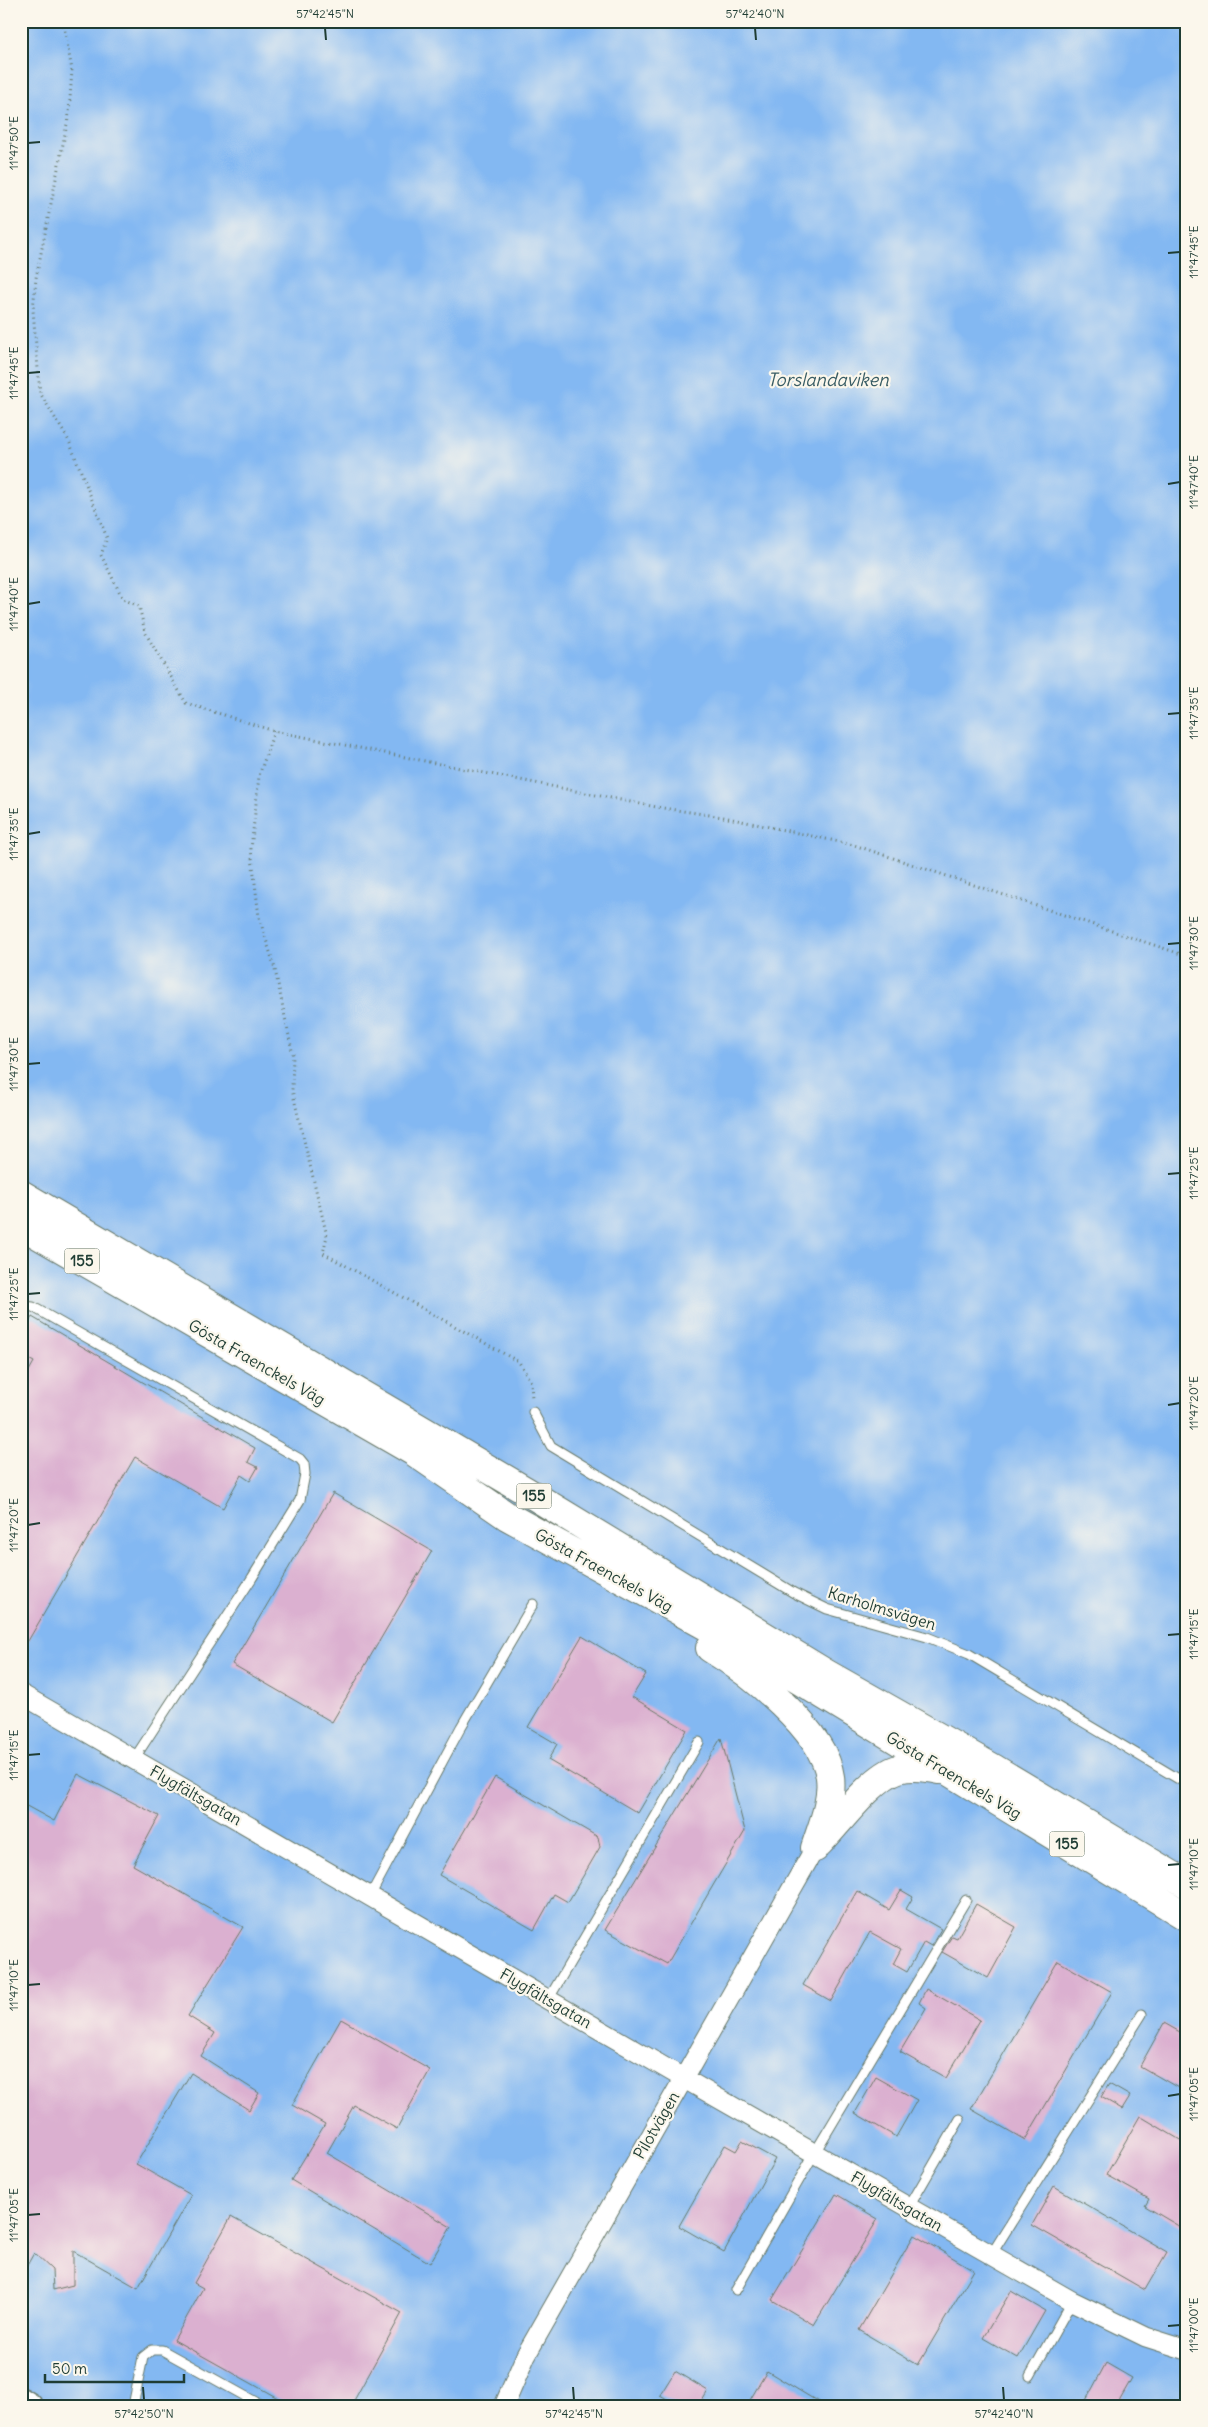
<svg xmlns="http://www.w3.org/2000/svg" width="1208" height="2427" font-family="Delius,sans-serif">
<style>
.water{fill:#83b8f2;stroke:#517a93}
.building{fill:#dbb0d0}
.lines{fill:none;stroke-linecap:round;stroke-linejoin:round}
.lane-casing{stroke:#677868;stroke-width:11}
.street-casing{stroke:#677868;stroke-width:21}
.secondary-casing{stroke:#677868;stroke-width:29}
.primary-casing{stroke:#677868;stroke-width:30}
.path{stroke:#677868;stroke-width:3;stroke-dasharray:1 4;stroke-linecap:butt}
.lane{stroke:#fff;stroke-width:9}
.street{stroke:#fff;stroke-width:19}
.secondary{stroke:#fff;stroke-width:26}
.primary{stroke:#fff;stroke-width:28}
.ticks{fill:none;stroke:#1f3d34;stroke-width:2}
.labels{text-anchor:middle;stroke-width:4.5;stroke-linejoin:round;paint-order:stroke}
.shield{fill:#fbf7ec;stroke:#61756b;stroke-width:1}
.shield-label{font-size:15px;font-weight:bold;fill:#1f3d34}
.street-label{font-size:16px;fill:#1f3d34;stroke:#fbf7ec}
.water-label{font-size:18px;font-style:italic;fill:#385c64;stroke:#fbf7ec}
.neatline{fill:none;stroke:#1f3d34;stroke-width:2}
.ticks-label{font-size:12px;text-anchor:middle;fill:#1f3d34}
</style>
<rect width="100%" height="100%" fill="#fbf7ec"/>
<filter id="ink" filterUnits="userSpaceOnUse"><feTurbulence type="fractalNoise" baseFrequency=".02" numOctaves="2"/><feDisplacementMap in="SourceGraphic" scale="10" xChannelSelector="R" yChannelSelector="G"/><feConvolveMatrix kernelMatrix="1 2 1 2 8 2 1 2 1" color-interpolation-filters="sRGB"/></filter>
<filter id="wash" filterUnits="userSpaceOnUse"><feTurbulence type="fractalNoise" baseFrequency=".0096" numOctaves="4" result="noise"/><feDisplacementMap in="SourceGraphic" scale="20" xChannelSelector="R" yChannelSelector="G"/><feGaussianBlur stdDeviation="1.12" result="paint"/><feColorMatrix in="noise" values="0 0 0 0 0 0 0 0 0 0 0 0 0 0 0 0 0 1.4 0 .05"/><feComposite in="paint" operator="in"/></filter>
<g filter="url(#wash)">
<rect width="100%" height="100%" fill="#ede6c8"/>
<path class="water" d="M21 21H1187V2406H21Z"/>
<g id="blocks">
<path class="building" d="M32 1317 255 1448 248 1462 258 1467 250 1481 241 1475 223 1508 135 1457 21 1653V1385L34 1362 21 1355V1335Z
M333 1493 432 1551 332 1722 232 1664Z
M582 1636 646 1674 632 1697 687 1730 638 1813 548 1760 557 1744 528 1727Z
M721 1738 745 1831 667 1964 605 1930Z
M78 1774 159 1816 133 1865 243 1927 188 2016 215 2033 201 2056 259 2093 249 2110 191 2073 136 2164 191 2195 138 2288 73 2251V2285L53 2290 52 2270 34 2253 21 2276V1803L54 1821Z
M495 1777 598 1837 600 1847 568 1902 554 1894 534 1930 439 1875Z
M901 1890 913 1897 906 1909 941 1929 931 1946 924 1942 907 1972 893 1964 901 1949 870 1932 831 2001 803 1985 857 1891 889 1910Z
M976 1904 1016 1927 988 1978 942 1952 952 1936 957 1938Z
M1058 1961 1112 1992 1025 2140 971 2109Z
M926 1989 980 2020 946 2078 900 2052 926 2008 919 2003Z
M341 2019 430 2070 397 2129 354 2105 327 2153 451 2227 430 2263 291 2180 325 2124 292 2105Z
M1164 2023 1187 2036V2093L1140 2066Z
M876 2077 917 2100 896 2137 855 2113Z
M1109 2084 1130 2096 1122 2109 1101 2097Z
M1140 2116 1187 2144V2231L1145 2206 1149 2199 1106 2175Z
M742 2141 775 2159 724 2252 679 2226 725 2145 736 2151Z
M1054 2186 1167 2252 1145 2290 1032 2225Z
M836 2194 878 2219 814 2325 772 2300Z
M231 2217 402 2313 351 2406H292L174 2340 203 2288 194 2283Z
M914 2235 974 2270 918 2365 859 2330Z
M1011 2291 1045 2311 1018 2358 983 2338Z
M1106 2363 1132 2378 1116 2406H1083Z
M675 2371 708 2391 699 2406H679L660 2395Z
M767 2371 825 2406H759L750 2400Z"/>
</g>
</g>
<g filter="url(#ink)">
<use href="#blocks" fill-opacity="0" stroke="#677868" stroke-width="1"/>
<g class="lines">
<g class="lane-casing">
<path id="lane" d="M21 1308 25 1306 33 1307 300 1459 304 1464 305 1474 300 1500 252 1578 134 1759
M533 1412 551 1446 794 1593 827 1609 927 1637 969 1654 1187 1784
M370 1896 461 1727 533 1604
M548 2000 699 1742
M909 2207 960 2119
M991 2255 1142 2014
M736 2290 814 2154 966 1900
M1030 2376 1072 2301
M133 2406 143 2357 152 2350H162L263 2406"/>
</g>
<g class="street-casing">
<path id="street" d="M21 1694 683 2078 1072 2301 1146 2337 1187 2350
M504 2406 526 2355 815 1848"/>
</g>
<g class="secondary-casing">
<path id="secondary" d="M21 2401 29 2406"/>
</g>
<g class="primary-casing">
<path id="primary" d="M21 1194 526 1491 827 1674 995 1769 1187 1884
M21 1225 414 1452 507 1516 748 1649 1187 1917
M710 1648C748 1671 824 1730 830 1777 833 1801 822 1826 815 1848
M819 1843C839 1823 872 1777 898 1769 912 1765 926 1767 940 1770"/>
</g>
<path class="path" d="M63 21 72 70 69 114 36 278 33 310 40 393 69 441 107 538 101 555 123 599 139 606 145 632 186 703 274 731 656 807 723 817 854 845 1187 956
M274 731 259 776 251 849 259 917 274 965 293 1055 292 1090 327 1236 323 1253 519 1362 531 1382 532 1399"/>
<use href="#lane" class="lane"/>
<use href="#street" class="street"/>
<use href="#secondary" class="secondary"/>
<use href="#primary" class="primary"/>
</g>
</g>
<path class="ticks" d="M325 28 326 40M755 28 756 40M28 143 40 142M1168 253 1180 252M28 373 40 372M1168 484 1180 482M28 604 40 602M1168 714 1180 713M28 834 40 832M1168 944 1180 943M28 1064 40 1063M1168 1174 1180 1173M28 1294 40 1293M1168 1405 1180 1403M28 1525 40 1523M1168 1635 1180 1634M28 1755 40 1754M1168 1865 1180 1864M28 1985 40 1984M1168 2096 1180 2094M28 2215 40 2214M1168 2326 1180 2325M143 2387 144 2400M573 2387 574 2400M1003 2387 1004 2400"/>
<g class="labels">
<g class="shield">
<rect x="64.5" y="1248.5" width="35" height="25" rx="4"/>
<rect x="516.5" y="1483.5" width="35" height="25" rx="4"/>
<rect x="1049.5" y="1831.5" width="35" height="25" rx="4"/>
</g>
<g class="shield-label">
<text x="82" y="1266">155</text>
<text x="534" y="1501">155</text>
<text x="1067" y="1849">155</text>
</g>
<g class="street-label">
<text transform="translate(257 1362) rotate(30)" y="6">Gösta Fraenckels Väg</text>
<text transform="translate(604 1570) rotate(29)" y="6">Gösta Fraenckels Väg</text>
<text transform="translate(882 1608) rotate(17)" y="6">Karholmsvägen</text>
<text transform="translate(954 1775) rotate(31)" y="6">Gösta Fraenckels Väg</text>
<text transform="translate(196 1795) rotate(30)" y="6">Flygfältsgatan</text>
<text transform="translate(546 1998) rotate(30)" y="6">Flygfältsgatan</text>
<text transform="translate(656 2125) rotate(-60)" y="6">Pilotvägen</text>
<text transform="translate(897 2201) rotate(30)" y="6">Flygfältsgatan</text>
</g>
<g class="water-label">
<text x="828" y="386">Torslandaviken</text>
</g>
</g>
<rect width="1208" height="2427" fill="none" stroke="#fbf7ec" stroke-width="55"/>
<path d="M45 2374v8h139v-8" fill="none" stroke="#1f3d34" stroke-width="2.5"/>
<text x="52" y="2374" font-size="15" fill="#1f3d34" stroke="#fbf7ec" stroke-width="4" paint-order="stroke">50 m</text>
<rect x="28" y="28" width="1152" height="2372" class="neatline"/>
<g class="ticks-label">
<text x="325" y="18">57°42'45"N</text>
<text x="755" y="18">57°42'40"N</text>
<text transform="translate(14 143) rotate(-90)" y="4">11°47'50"E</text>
<text transform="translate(1194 252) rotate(-90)" y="4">11°47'45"E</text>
<text transform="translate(14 373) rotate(-90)" y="4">11°47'45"E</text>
<text transform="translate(1194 482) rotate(-90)" y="4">11°47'40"E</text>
<text transform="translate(14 604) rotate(-90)" y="4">11°47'40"E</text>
<text transform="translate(1194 713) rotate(-90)" y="4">11°47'35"E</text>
<text transform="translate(14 834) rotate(-90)" y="4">11°47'35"E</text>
<text transform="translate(1194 943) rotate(-90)" y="4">11°47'30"E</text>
<text transform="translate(14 1064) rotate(-90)" y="4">11°47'30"E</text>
<text transform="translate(1194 1173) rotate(-90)" y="4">11°47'25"E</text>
<text transform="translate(14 1294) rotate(-90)" y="4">11°47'25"E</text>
<text transform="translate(1194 1403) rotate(-90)" y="4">11°47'20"E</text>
<text transform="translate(14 1525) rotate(-90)" y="4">11°47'20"E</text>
<text transform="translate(1194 1634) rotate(-90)" y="4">11°47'15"E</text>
<text transform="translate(14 1755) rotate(-90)" y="4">11°47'15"E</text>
<text transform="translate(1194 1864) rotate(-90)" y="4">11°47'10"E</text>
<text transform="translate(14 1985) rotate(-90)" y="4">11°47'10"E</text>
<text transform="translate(1194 2094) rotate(-90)" y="4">11°47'05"E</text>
<text transform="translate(14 2215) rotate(-90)" y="4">11°47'05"E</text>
<text transform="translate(1194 2325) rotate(-90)" y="4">11°47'00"E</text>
<text x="144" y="2418">57°42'50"N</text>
<text x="574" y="2418">57°42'45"N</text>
<text x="1004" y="2418">57°42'40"N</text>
</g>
</svg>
